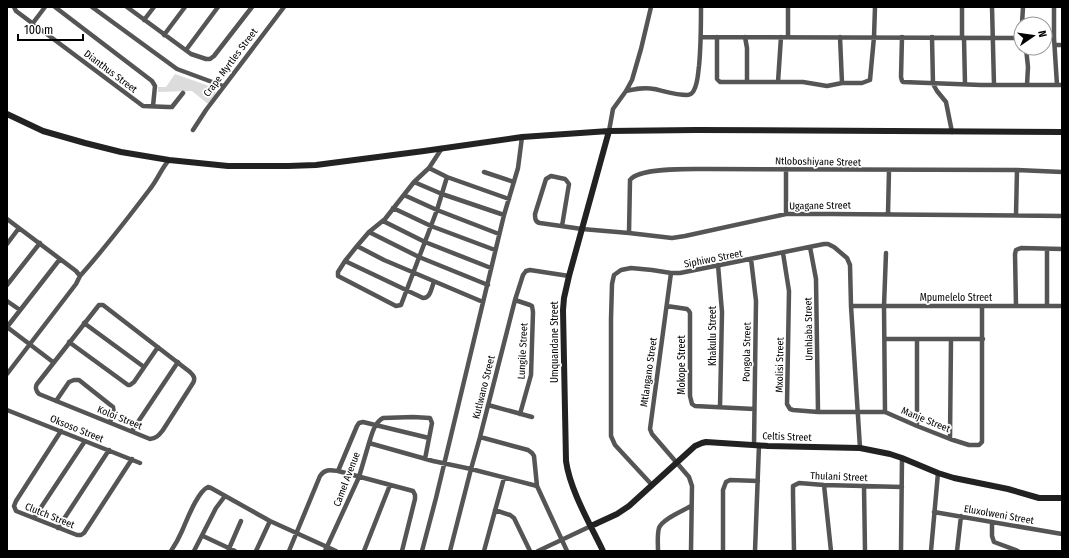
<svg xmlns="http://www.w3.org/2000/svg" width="1069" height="558" font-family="'Fira Sans Condensed',sans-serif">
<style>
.park{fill:#dcdcdc}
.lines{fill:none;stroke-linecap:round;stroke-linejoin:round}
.street{stroke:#555;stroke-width:4.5}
.secondary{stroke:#222;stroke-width:6}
.labels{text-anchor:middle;stroke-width:3.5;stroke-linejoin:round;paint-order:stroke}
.street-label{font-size:10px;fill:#000;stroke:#fff}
</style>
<rect width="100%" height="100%" fill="#fff"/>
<path class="park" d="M175 74 212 87C220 92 212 99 208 104L192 91 158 92V87H166Z"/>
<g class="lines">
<path class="street" d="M14 7 16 11 143 106 168 107H172L183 93
M55 7 152 81 155 86 153 106
M92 7 177 69 223 86
M127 7 191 54 206 59H210L214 56 252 7
M962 7V38
M992 7 994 85
M1054 7V38L1057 85
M144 20 154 7
M33 23 45 7
M1022 24 1023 7
M164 35 185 7
M701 37 1021 38
M717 37V79L720 82H803L827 86 842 83 840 37
M745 37 747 48V82
M788 37V7
M902 37 901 77 902 81 903 82 981 85H1062
M932 37 933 84 937 91 946 102 952 132
M964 38 965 84
M1045 38H1054
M1055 45H1062
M1026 48 1028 67 1027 85
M186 50 218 7
M778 82 781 37
M842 83H862L870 80 874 37 875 7
M626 91C635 89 644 87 654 89 664 91 676 95 687 95 690 95 693 93 694 90 698 83 698 73 699 66 701 46 701 27 701 7
M193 130 206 110 284 7
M609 131 613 109 626 91 632 80 641 49 651 7
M442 148 429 168 414 182 385 219 369 232 357 246 345 261 338 272V276L396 306 401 305 437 210 447 177
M429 168 447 177 509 199
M786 169V214
M484 172 514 182
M414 182 442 194 504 215
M404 195 437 210 499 234
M393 208 431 226 495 250
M888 214 889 170
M1016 215 1017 170
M7 219 76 271 80 276
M383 221 425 242 491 268
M562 226 569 184 566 180 565 179 551 176 546 179 535 214C535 218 535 222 540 223L582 229 629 233 672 238 685 236 786 214H830L1062 216
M369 232 419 257 488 285
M629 233 630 180C639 167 693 169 709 169L1017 170 1062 172
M7 244 19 228
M357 246 384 260 483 302
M810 247 816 279 818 412
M1047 249V306
M783 253 789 291 787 404 790 409 793 410 818 412H885L917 426 950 439 969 445H979L982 442V306
M751 259 756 301 754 445
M345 261 423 298C431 298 431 288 434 282
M718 265 722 312 720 407
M671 273 650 429 652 434 689 477 692 486 691 551
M7 285 40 243
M515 300 530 305 532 306 533 312 531 375 520 414
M7 301 20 310
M99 305H103L190 372C193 375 196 378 193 383L163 430C159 435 157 438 150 439L39 394C36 391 35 387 37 384Z
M667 306 687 309 689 311 690 313V396L692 404 695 406 754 409
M851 306H1062
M1016 306 1015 254 1016 250 1021 248 1062 249
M84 323 144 367
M7 327 60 259
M7 327 53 362
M885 339H983
M69 342 128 385H130L134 382 158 347
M7 374 76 284 80 276C105 248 128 218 150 189 158 179 161 169 169 160
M56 401 69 382 74 380H79L113 407 114 413 110 422
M488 405 532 417
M7 410 140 463
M885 412 884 306 886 253
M917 426V339
M61 431 16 501 14 506 16 511 77 535H81L84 533 132 459
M132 431 178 362
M480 437 528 450 532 453 534 456 537 486
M950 439 951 340
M369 443C372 434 374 423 383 418L413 417 430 418 432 423 425 459
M338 471 357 426 359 423 363 422 429 438
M652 485 615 445 611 436V319L612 284 614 275 621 270 631 268 652 270 671 273H680L824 244H828L834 247 847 258 850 265 851 306 860 448
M824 485 831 551
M864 486 865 551
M495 510 510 515 514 518 530 551
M934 512 1062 534
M34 518 85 441
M992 522V536L994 542 1018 551
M58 528 109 450
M203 536 235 551
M171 551C175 545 179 538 182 531 187 520 197 492 208 487L211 488 270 521 336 551
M194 551 216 508 225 496
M228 551 241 521
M256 551 270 521
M289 551 320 476C325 469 330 470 338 471L413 491 415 495V499L402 551
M325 551 359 477 369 443 433 461 471 469 537 486 567 551
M364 551 390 485
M422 551 436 498 504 215 518 168 522 137
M450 551 471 469 480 437 515 300 523 275 526 271 530 270 569 276
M484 551 504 478
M538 551 591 526
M658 551C658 544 657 535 659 528 662 519 683 511 691 506
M723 551V490L726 482 730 480 758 481
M755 551 759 445
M794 551 793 494V486L799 483 824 485 902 487
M901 551 902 458
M931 551 938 473
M957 551 961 516"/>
<path class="secondary" d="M7 114 43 131 85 143 121 152 169 160 228 166H288L316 165 424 151 522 137 609 131 696 130 1062 132
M591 526 617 514 629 506 695 446 702 443 706 442 768 446 860 448 890 454 902 458 938 473 954 478 1008 489 1039 498H1062
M603 551C590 524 570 490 566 461L563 310 564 298 569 276 609 131"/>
</g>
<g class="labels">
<g class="street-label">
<text transform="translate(230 62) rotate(-53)" y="4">Crape Myrtles Street</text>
<text transform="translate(111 71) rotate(37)" y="4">Dianthus Street</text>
<text transform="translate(818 161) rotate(1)" y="4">Ntloboshiyane Street</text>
<text transform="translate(820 205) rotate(-1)" y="4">Ugagane Street</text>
<text transform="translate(713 258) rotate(-11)" y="4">Siphiwo Street</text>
<text x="956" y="301">Mpumelelo Street</text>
<text transform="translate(808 329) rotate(-91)" y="4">Umhlaba Street</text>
<text transform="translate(712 336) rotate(-90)" y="4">Khakulu Street</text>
<text transform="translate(554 342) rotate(-90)" y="4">Umquandane Street</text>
<text transform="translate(522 351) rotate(-87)" y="4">Lungile Street</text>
<text transform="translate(746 352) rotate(-89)" y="4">Pongola Street</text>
<text transform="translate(681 365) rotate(-90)" y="4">Mokope Street</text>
<text transform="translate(779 365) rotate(-89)" y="4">Mxolisi Street</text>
<text transform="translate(648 372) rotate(-82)" y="4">Mtlangano Street</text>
<text transform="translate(483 387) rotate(-76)" y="4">Kutlwano Street</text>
<text transform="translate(120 417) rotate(22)" y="4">Koloi Street</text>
<text transform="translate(926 419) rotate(22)" y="4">Manje Street</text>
<text transform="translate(77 428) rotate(22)" y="4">Oksoso Street</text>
<text transform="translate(787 436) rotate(2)" y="4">Celtis Street</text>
<text transform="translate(839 476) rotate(2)" y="4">Thulani Street</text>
<text transform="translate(346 479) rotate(-69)" y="4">Camel Avenue</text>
<text transform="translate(999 514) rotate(10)" y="4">Eluxolweni Street</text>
<text transform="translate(50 515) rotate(22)" y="4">Clutch Street</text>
</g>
</g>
<rect width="1069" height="558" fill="none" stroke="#000000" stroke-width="16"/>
<g transform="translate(1033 36) rotate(77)"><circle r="19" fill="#ffffff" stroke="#999999"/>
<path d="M0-3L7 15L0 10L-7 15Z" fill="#000000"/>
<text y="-6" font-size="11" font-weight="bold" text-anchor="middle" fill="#000000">N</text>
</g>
<path d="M18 34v6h65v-6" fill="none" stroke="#000000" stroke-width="2"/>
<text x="24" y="34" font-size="12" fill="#000000" stroke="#ffffff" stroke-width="3" paint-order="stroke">100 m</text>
</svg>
